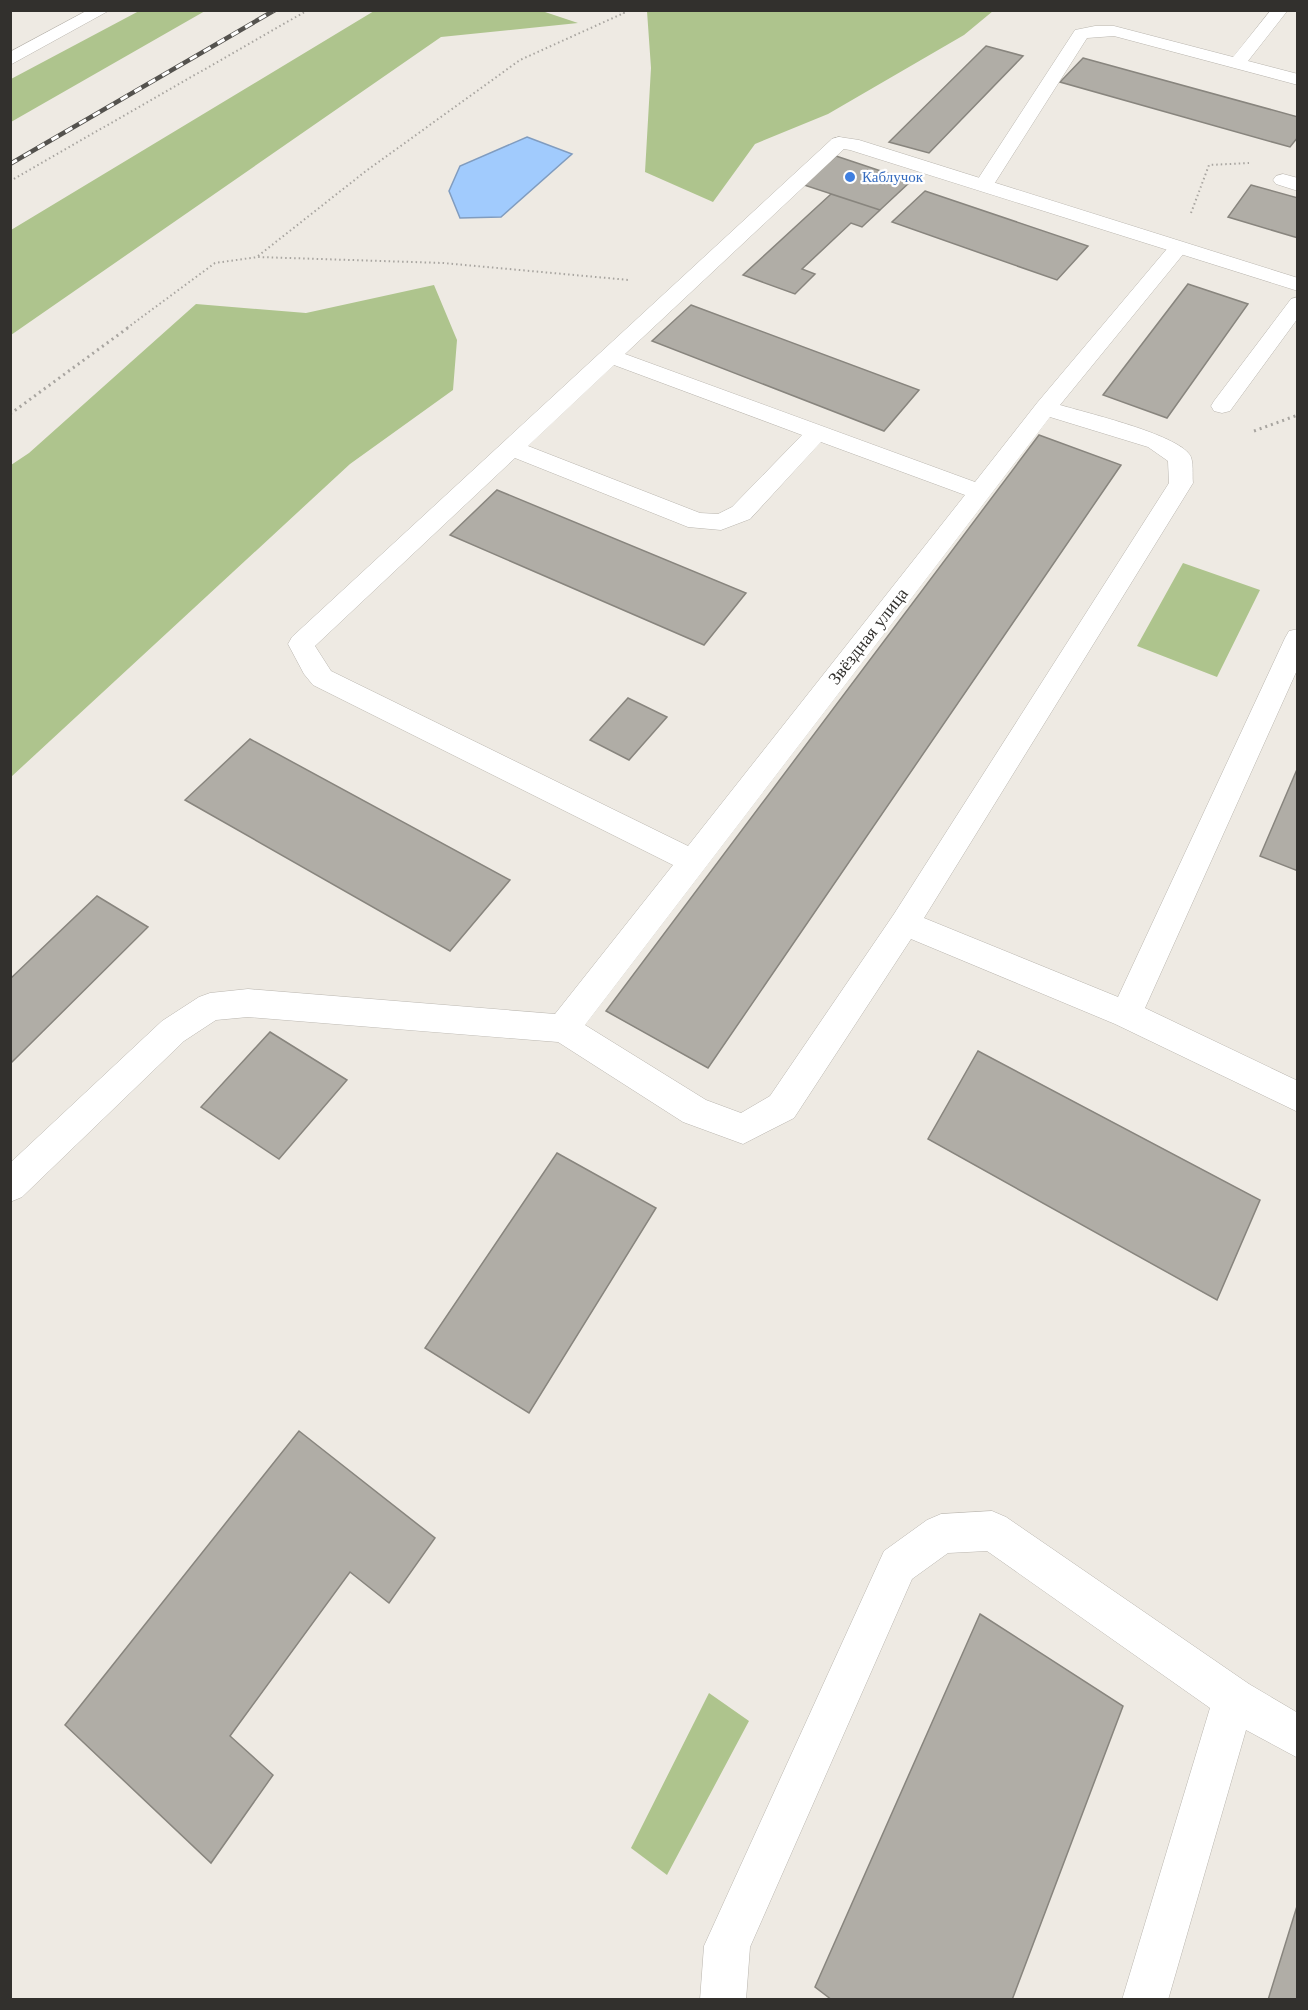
<svg xmlns="http://www.w3.org/2000/svg" width="1308" height="2010" font-family="'Libre Baskerville',serif">
<style>
.green{fill:#aec48d}
.water{fill:#a1cbfd;stroke:#809cbf;stroke-width:1.5}
.building{fill:#b0ada6;stroke:#88857e;stroke-width:1.5}
.lines{fill:none;stroke-linecap:round;stroke-linejoin:round}
.lane-casing{stroke:#bab6af;stroke-width:1}
.street-casing{stroke:#bab6af;stroke-width:1}
.path-far1{stroke:#a8a5a0;stroke-width:2;stroke-dasharray:1.5 3;stroke-linecap:butt}
.path{stroke:#a8a5a0;stroke-width:3;stroke-dasharray:2 4;stroke-linecap:butt}
.lane{fill:#fff;fill-rule:evenodd}
.street{fill:#fff;fill-rule:evenodd}
.rail-casing{stroke:#54524e;stroke-width:4.5}
.rail{stroke:#fff;stroke-width:3;stroke-dasharray:8;stroke-linecap:butt}
.shop-dot{fill:#3f7fe0;stroke:#fff;stroke-width:2}
.labels{text-anchor:middle;stroke-width:4.5;stroke-linejoin:round;paint-order:stroke}
.far-shop-label{font-size:15px;fill:#366cbe;stroke:#fff;text-anchor:start}
.street-label{font-size:18px;fill:#32302d;stroke:#fff}
</style>
<rect width="100%" height="100%" fill="#eeeae3"/>
<path class="green" d="M139 11H205L11 122V79Z
M374 11H542L578 23 441 37 11 335V230Z
M647 11V10L993 11 964 35 828 114 755 144 713 202 645 172 651 68Z
M434 285 457 340 453 390 350 464 11 777V465L29 453 196 304 306 313Z
M1183 563 1260 590 1217 677 1137 646Z
M709 1693 749 1721 667 1875 631 1848Z"/>
<path class="water" d="M527 137 572 154 501 217 460 218 449 191 460 166Z"/>
<path class="building" d="M986 46 1023 56 929 153 889 142Z
M1083 58 1298 117V137L1290 147 1060 82Z
M836 156 911 181 880 210 804 185Z
M1251 185 1298 198V238L1228 217Z
M925 191 1088 246 1057 280 892 222Z
M831 194 880 210 862 227 851 223 802 269 815 274 795 294 743 275Z
M1188 284 1248 304 1167 418 1103 395Z
M691 305 919 390 884 431 652 341Z
M1039 435 1121 465 708 1068 606 1011Z
M497 490 746 593 704 645 450 535Z
M628 698 667 717 629 760 590 740Z
M250 739 510 880 450 951 185 800Z
M1298 767V871L1260 856Z
M97 896 148 927 10 1064V979Z
M270 1032 347 1080 279 1159 201 1107Z
M978 1051 1260 1200 1217 1300 928 1139Z
M557 1153 656 1208 529 1413 425 1348Z
M299 1431 435 1538 389 1603 350 1572 230 1736 273 1775 211 1863 65 1725Z
M980 1614 1123 1706 1012 2000H832L815 1987Z
M1298 1903V2000H1268Z"/>
<g class="lines">
<g class="lane-casing">
<path id="lane" d="M1271 10H1288L1248 61 1298 74V85L1114 36 1087 38 991 189H977L974 185 1075 30 1095 26H1114L1233 57Z
M839 137 846 139 848 143 846 147 625 354 975 482 1037 403 1171 244H1185L1188 248 1185 252 1060 405C1087 413 1176 434 1190 455 1194 462 1192 475 1193 483L924 918 1118 997 1285 638 1289 631 1298 629V668L1145 1008 1298 1081V1112L1115 1024 911 939 794 1118 743 1144 683 1122 558 1042 248 1017 216 1020 184 1041 22 1197 10 1202V1163L162 1021 199 997 210 993 248 989 555 1014 673 865 313 685 304 674 288 644 292 637 832 139ZM614 365 802 435 732 507 718 514 700 513 528 446ZM1050 417 1148 447 1168 461 1169 483 894 914 770 1096 741 1113 706 1100 585 1025ZM821 442 965 495 688 846 331 671 315 646 515 458 688 527 721 530 750 519Z
M1283 174 1298 178V191L1276 184 1273 180 1276 176Z
M1298 297V318L1230 411 1222 413 1214 411 1211 406 1214 401 1291 299Z
M992 1511 1006 1517 1249 1684 1298 1713V1758L1246 1730 1168 2000H1122L1210 1708 987 1551 948 1553 912 1579 750 1947 746 2000H700L704 1946 884 1551 927 1520 941 1514Z"/>
</g>
<g class="street-casing">
<path id="street" d="M88 10H110L10 65V52Z
M839 137 859 140 1298 278V291L850 150 832 147 829 143 832 139Z"/>
</g>
<path class="path-far1" d="M10 181 308 10
M1191 213 1209 165 1249 163
M258 256 366 171 520 60 624 13 617 10
M127 328 215 263 258 257 443 263 629 280"/>
<path class="path" d="M10 414 129 327
M1254 431 1298 415"/>
<use href="#lane" class="lane"/>
<use href="#street" class="street"/>
<g class="rail-casing">
<path id="rail" d="M10 164 275 10"/>
</g>
<use href="#rail" class="rail"/>
</g>
<circle class="shop-dot" cx="850" cy="177" r="6"/>
<g class="labels">
<g class="far-shop-label">
<text x="862" y="182">Каблучок</text>
</g>
<g class="street-label">
<text transform="translate(868 636) rotate(-52)" y="6">Звёздная улица</text>
</g>
</g>
<rect width="1308" height="2010" fill="none" stroke="#32302d" stroke-width="24"/>
</svg>
